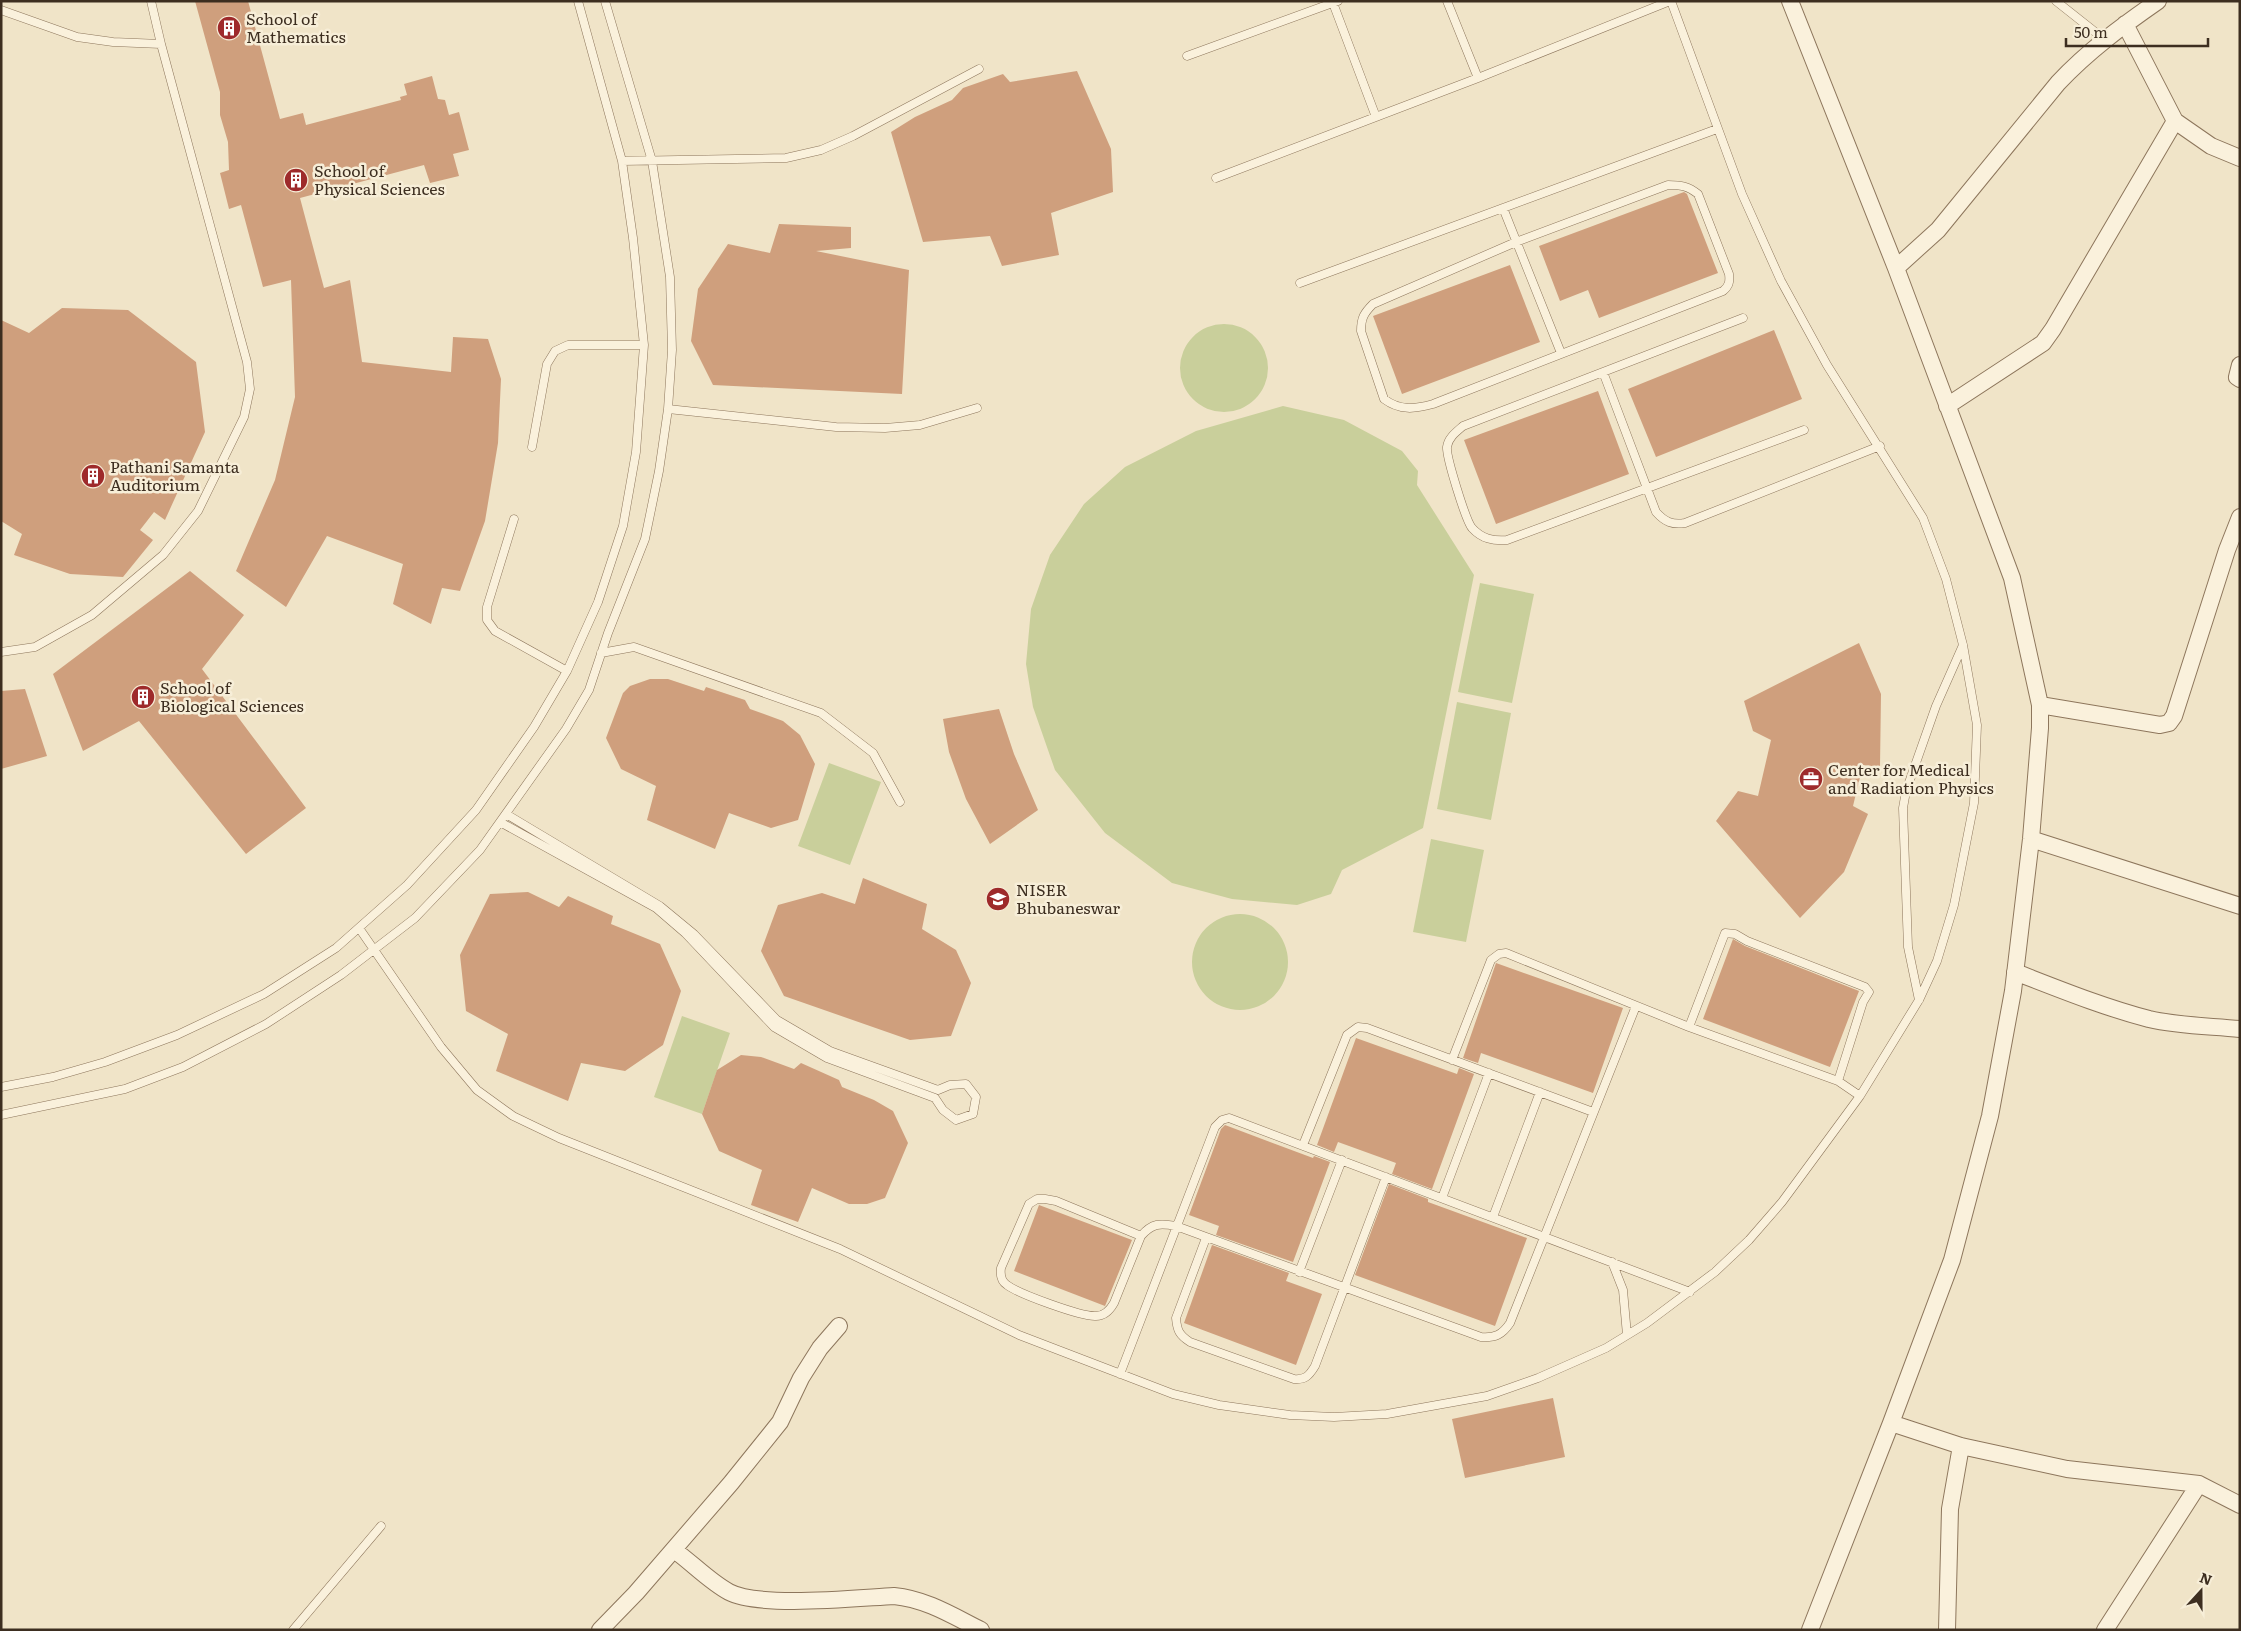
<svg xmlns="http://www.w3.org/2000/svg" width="2241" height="1631" font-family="Literata,serif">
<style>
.green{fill:#c9cf9b}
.building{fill:#cf9f7d}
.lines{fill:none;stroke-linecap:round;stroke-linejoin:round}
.lane-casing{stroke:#8d765c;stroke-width:9}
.street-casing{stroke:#8d765c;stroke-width:18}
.lane{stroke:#faf1dc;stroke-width:8}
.street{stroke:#faf1dc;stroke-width:16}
.labels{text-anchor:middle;stroke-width:5;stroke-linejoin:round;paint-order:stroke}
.poi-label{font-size:16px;fill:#3d2e20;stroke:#f7eed8;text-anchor:start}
</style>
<rect width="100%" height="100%" fill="#f0e4c8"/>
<path class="green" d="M1180 368a44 44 0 1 1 88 0a44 44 0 1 1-88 0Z
M1283 406 1344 420 1402 451 1418 471 1417 485 1474 575 1423 828 1342 870 1331 894 1297 905 1232 899 1172 883 1105 833 1055 770 1033 707 1026 664 1031 609 1050 555 1084 504 1125 467 1196 431Z
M1480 583 1534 594 1512 703 1458 692Z
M1457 702 1511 713 1491 820 1437 809Z
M829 763 881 782 850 865 798 846Z
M1431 839 1484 850 1466 942 1413 932Z
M1192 962a48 48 0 1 1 96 0a48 48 0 1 1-96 0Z
M682 1016 730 1033 702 1114 654 1097Z"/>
<path class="building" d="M195 1H248L280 119 303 113 306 125 401 100 400 97 407 95 404 84 432 76 438 99 445 100 449 115 459 112 469 150 453 154 459 176 430 183 424 165 300 198 324 288 350 280 362 362 451 372 453 337 488 339 501 379 498 443 485 521 460 591 442 588 431 624 393 604 403 564 327 536 286 607 236 571 275 480 295 397 291 280 263 287 241 205 229 209 220 173 229 170 228 142 220 115V92Z
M1077 71 1111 149 1113 192 1051 213 1059 255 1002 266 990 236 923 242 891 132 915 117 952 100 963 88 1003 74 1010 82Z
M1684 192 1687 194 1718 273 1599 318 1588 290 1560 301 1539 246Z
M779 224 851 227V248L816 251 909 270 902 394 713 385 691 341 698 289 728 244 770 253Z
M1510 265 1540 342 1402 394 1373 316Z
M62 308 128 310 196 362 205 432 165 520 154 512 140 530 153 540 123 577 70 574 14 555 22 534 1 521V320L29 333Z
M1774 330 1802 399 1656 457 1628 389Z
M1598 391 1629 474 1496 524 1464 440Z
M190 571 244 615 202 669 306 808 246 854 139 721 83 751 53 674Z
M1859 643 1881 694 1880 767 1863 765 1853 806 1868 814 1844 872 1800 918 1716 821 1738 791 1758 796 1771 740 1753 731 1744 701Z
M650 679H668L704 691 706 687 745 700 750 709 783 721 800 735 815 764 798 820 771 828 729 813 715 849 647 820 656 786 621 769 606 738 623 693 630 686Z
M25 689 47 756 1 769V691Z
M999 709 1014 754 1038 810 990 844 966 799 949 752 943 719Z
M863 878 927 904 922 929 956 950 971 983 951 1036 910 1040 784 996 761 951 778 905 822 893 855 904Z
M528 892 559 907 568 896 613 916 611 924 660 944 681 991 663 1045 625 1071 581 1063 568 1101 496 1071 508 1034 466 1011 460 955 490 894Z
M1733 939 1745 946 1859 991 1830 1067 1703 1019Z
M1496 963 1623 1008 1593 1093 1481 1053 1478 1063 1463 1058Z
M1356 1038 1457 1074 1459 1068 1474 1074 1432 1189 1392 1174 1396 1163 1338 1142 1334 1152 1317 1145Z
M741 1055 761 1057 794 1069 801 1063 839 1080 842 1087 874 1100 893 1111 908 1143 885 1198 867 1204H849L812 1188 798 1222 751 1205 762 1170 719 1151 702 1114 717 1070Z
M1225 1125 1313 1158 1314 1156 1330 1162 1293 1262 1216 1235 1219 1226 1189 1215 1221 1129Z
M1389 1184 1428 1199V1202L1527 1238 1495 1326 1355 1275Z
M1039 1205 1132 1240 1105 1306 1014 1271Z
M1212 1245 1289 1273 1286 1281 1322 1294 1296 1365 1184 1323Z
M1553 1398 1565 1457 1465 1478 1452 1419Z"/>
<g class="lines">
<g class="lane-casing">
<path id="lane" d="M1447 1 1478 78
M2056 1 2104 39
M1333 3 1376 117
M1 10 77 37 113 42 161 44 151 1
M1187 56 1338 1
M622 161 786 158 821 150 853 136 979 69
M1216 178 1478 78 1670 1
M1668 185C1681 185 1688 186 1698 194L1729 274C1730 282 1729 286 1723 291L1433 404C1415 409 1400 411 1384 399L1361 331C1361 318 1364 313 1373 304L1516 242Z
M1503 208 1561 353
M1300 283 1717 129
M1743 318 1463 426C1456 432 1448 438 1447 447 1446 457 1466 521 1472 528 1482 539 1493 541 1507 540L1804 430
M1603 372 1656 512C1665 522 1672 525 1685 523L1880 446
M668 409 836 427 885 428 920 425 977 408
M532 447 547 364 555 351 568 345H644
M514 519 487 607V620L495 631 567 671
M1 652 35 647 92 615 163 555 198 511 244 417 250 389 247 362 161 44
M601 653 634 647 821 713 873 753 900 802
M500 822 656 908 685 933 774 1027 827 1058 935 1098 943 1110 956 1120 973 1114 976 1097 966 1084 950 1085 938 1090 830 1051 777 1020 694 934 660 906 506 814
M359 928 441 1047 477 1090 513 1116 559 1138 840 1249 1019 1335 1173 1394 1219 1405 1290 1415 1334 1417 1387 1414 1487 1396 1538 1378 1606 1348 1647 1323 1715 1272 1749 1240 1782 1202 1860 1096 1919 1000 1937 961 1954 905 1974 803 1977 725 1963 645 1946 579 1923 518 1827 365 1781 281 1742 194 1671 1
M1919 1000 1908 947 1903 808 1906 791 1936 706 1963 645
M1689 1027 1725 933 1735 934 1747 941 1865 987 1869 992 1863 1002 1838 1081
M1452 1060 1491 960 1499 954 1506 953 1689 1027 1838 1081 1860 1096
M1 1087 53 1077 105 1062 177 1035 264 994 336 948 407 885 476 810 534 727 567 671 598 602 623 526 636 452 644 345 633 238 622 161 578 1
M1 1115 125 1089 183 1067 266 1024 341 975 415 918 480 850 566 729 589 690 608 633 645 539 659 471 668 409 672 350 670 277 652 161 605 1
M1303 1145 1347 1035 1358 1027 1367 1028 1593 1112
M1442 1198 1489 1073
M1493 1217 1540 1092
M1141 1236 1056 1201 1045 1199H1037L1029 1204 1001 1268C1000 1275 1001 1281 1007 1285 1019 1294 1082 1317 1096 1316 1105 1316 1110 1310 1114 1303L1141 1236C1152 1223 1160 1223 1176 1226L1481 1337C1495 1338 1502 1335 1510 1323L1636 1006
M1206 1238 1176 1318C1177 1330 1179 1335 1190 1342L1294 1379C1305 1380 1309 1376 1315 1366L1386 1177
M1612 1262 1623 1290 1627 1335
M1299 1272 1342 1160
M1120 1374 1215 1127 1222 1120 1229 1118 1690 1292
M293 1630 381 1526"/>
</g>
<g class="street-casing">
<path id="street" d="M1790 1 1896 268 2012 578 2040 705V728L2031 839 2013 991 1990 1116 1952 1260 1891 1423 1810 1630
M2125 24 2175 121 2211 146 2240 158
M1896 268 1938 230 2058 83C2088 51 2122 26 2158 1
M2240 365 2237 377 2240 379
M1947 406 2043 343 2053 329 2175 121
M2040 705 2160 725 2169 723 2174 716 2227 550 2240 517
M2031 839 2240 906
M2015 972C2059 989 2103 1007 2149 1019 2179 1026 2209 1026 2240 1029
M1891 1423 1961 1446 2067 1469 2199 1484 2240 1505
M674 1550C691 1562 710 1582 729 1592 759 1608 856 1598 894 1596 926 1599 953 1616 981 1630
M600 1630 636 1593 731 1483 780 1422 801 1378 820 1348 839 1326
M1947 1630 1950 1509 1961 1446
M2105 1630 2199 1484"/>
</g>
<use href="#lane" class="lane"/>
<use href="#street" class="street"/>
</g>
<defs>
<g id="building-disc" transform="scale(1.25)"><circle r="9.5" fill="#9e2a2b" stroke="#f7eed8"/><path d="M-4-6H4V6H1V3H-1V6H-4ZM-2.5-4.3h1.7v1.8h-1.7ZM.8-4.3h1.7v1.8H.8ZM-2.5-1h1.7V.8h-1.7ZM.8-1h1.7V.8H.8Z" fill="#fff"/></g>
<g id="office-disc" transform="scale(1.25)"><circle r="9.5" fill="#9e2a2b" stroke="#f7eed8"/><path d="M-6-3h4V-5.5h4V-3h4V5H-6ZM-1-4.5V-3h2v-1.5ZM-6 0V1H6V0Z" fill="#fff"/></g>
<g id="university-disc" transform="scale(1.25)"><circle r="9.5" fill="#9e2a2b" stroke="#f7eed8"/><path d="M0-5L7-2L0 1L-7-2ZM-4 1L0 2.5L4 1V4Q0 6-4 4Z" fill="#fff"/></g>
</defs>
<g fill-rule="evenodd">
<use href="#building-disc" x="229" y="28"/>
<use href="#building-disc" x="296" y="180"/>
<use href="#building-disc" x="93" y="476"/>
<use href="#building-disc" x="143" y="697"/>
<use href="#office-disc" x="1811" y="779"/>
<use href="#university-disc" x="998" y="899"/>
</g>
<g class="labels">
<g class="poi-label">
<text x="246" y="25">School of<tspan x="246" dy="18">Mathematics</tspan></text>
<text x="314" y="177">School of<tspan x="314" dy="18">Physical Sciences</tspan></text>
<text x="110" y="473">Pathani Samanta<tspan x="110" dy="18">Auditorium</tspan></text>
<text x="160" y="694">School of<tspan x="160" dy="18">Biological Sciences</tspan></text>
<text x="1828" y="776">Center for Medical<tspan x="1828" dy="18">and Radiation Physics</tspan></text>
<text x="1016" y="896">NISER<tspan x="1016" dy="18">Bhubaneswar</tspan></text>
</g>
</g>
<rect width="2241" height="1631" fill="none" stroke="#3d2e20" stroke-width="5"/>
<g transform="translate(2201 1591) rotate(21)" stroke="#f7eed8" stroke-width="4" paint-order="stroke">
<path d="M0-4L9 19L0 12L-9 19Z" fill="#3d2e20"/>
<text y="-8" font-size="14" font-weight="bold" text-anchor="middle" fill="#3d2e20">N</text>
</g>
<path d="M2066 38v8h142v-8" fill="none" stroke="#3d2e20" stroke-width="2.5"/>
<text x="2074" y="38" font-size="15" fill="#3d2e20" stroke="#f7eed8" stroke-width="4" paint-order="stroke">50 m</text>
</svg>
